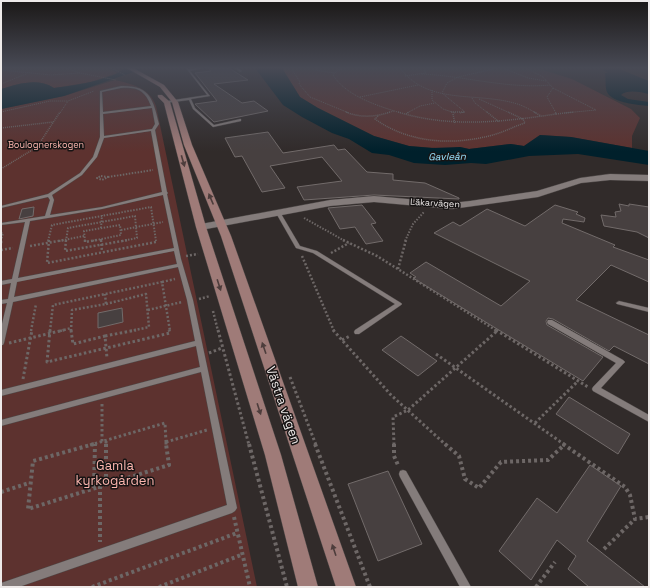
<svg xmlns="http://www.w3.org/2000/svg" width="650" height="588" font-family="'Space Grotesk',sans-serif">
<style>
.green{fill:#5d322f}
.water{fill:#00202b}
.building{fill:#474040;stroke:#726b6a}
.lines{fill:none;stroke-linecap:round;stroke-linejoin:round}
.service-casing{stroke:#4c4746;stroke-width:1}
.minor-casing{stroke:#4c4746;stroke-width:1}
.secondary-casing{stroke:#4c4746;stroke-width:1}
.path-far5{stroke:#6d6766;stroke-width:1;stroke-dasharray:1 1;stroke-linecap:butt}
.path-far4{stroke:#6d6766;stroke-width:1.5;stroke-dasharray:1 1;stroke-linecap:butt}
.path-far3{stroke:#6d6766;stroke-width:2;stroke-dasharray:1.5 1.5;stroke-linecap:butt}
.path-far2{stroke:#6d6766;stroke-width:2.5;stroke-dasharray:2 2;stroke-linecap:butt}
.path-far1{stroke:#6d6766;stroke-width:3;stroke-dasharray:2.5 2.5;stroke-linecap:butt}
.path{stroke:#6d6766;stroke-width:4;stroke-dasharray:3 3;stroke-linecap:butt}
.service{fill:#847c7b;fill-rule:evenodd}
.minor{fill:#847c7b;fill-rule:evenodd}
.secondary{fill:#9f7b78;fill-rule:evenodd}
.oneway{fill:#4d3d3c}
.labels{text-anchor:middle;stroke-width:3;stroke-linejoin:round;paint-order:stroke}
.far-park-label{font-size:9px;fill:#fbb5ae;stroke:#171414}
.far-street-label{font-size:9px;fill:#eeeae9;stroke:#171414}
.far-water-label{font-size:10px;font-style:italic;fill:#97e1fd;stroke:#171414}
.near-street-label{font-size:13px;fill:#eeeae9;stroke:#171414}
.near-park-label{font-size:13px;fill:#fbb5ae;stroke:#171414}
</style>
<rect width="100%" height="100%" fill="#312b2a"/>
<path class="green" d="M1 68H108L117 73 91 82 54 88C38 77 18 84 1 89Z
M282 68H537L572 79 631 109 640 118 632 136V148L571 137 540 135 524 146 511 144 469 149 460 147 449 149 409 146 374 136 318 108 300 97Z
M115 80C132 84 150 88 156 106L257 587H1V109L64 96Z"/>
<path class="water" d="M124 68 142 69 64 96 1 109V89C18 84 37 77 54 88 70 86 114 80 124 68Z
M255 68H282L300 97 318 108 374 136 409 146 432 148 460 147 469 149 511 144 524 146 540 135 571 137 649 151V165L578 154 529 156 486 164 471 163 445 165 414 163 389 155 372 153 349 139 332 133 302 117 283 105Z
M617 68 649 81V94C641 92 627 89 621 95L628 99 649 102V106C639 105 612 103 607 92 605 88 606 79 605 73H608L602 69Z"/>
<path class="building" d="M208 68H229L248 80 214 84 242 103 254 101 268 111 214 122 195 104 217 101 195 73 211 71Z
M268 132 283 153 334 145 338 150 345 149 367 172 393 174V180L425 183 459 198V199L374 195 304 200 297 187 342 181 322 157 270 166 285 188 262 192 242 156 235 157 225 138Z
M619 204 629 206V204L649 207V238L637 232 604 226 601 215 616 217 615 212 621 211Z
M362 205 376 223 371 224 383 241 366 244 355 227 340 229 328 208Z
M555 205 578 212 576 214 585 218 584 222 563 219 562 223 615 245 613 247 649 260V282L611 265 576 300 649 335V364L614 346 609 351 553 319 548 318 546 321 547 325 603 357 583 381 413 278 416 277 410 273 426 262 501 306 530 281 434 233 453 222 460 226 487 209 525 226Z
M34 207 33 216 19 219 22 209Z
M122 308 123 322 98 328V313Z
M401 336 437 361 418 376 382 350Z
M569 397 630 434 618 454 556 414Z
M590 465 621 486 587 541 645 587H589L568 569 576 556 557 540 531 580 499 551 537 498 557 513Z
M388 471 422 544 378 561 348 484Z"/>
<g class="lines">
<g class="service-casing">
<path id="service" d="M186 68 189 69 203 68 190 71 210 96 191 99 195 108 214 125 240 119H241V121L213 127 193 109 189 100 166 103 167 101 207 95Z
M235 68H238L242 71 240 72Z
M121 86C150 85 153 99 159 124L155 130 167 192 168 193 167 194 181 259 193 300 237 508 235 511 232 513 19 587H1V583L4 582 227 505 201 372 1 426V420L200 367 196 346 1 396V390L195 341 187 300 178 267 13 302 4 343 3 345H1V328L7 303 1 304V300L8 299 11 283 1 285V281L12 279 25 222 1 225V223L45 216 50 200 48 197 1 208V206L48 194 80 173 93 157 100 137V91ZM121 88C137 87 145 90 151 106L103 112 102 92ZM152 108 155 124 152 129 104 136 103 114ZM151 131 162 192 102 207 50 215 54 200 52 195 82 175 97 157 104 138ZM163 195 174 248 18 278 30 221 102 209ZM174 251 177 264 14 297 17 282Z
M276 212H280L300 246 317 251 401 303 402 304 401 305 359 334H355L354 332 355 330 395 304 313 253 296 248 276 213Z
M619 301 649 308V312L617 304 616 303Z
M548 320H552L623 360 625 362 623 364 601 388 649 415V422L593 391 592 389 593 387 616 363 548 324 547 322Z
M403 470 406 471 471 587H460L400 477 399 474 400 471Z"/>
</g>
<g class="minor-casing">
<path id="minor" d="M610 174 649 175V181L610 180 581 183 538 197 452 209 374 202 330 206 201 230 196 227 201 224 330 200 374 196 452 203 470 201 537 191 580 178Z"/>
</g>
<g class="secondary-casing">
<path id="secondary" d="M127 68H133L164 85 178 102 192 145 231 236 356 587H336L221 236 184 145 172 102 160 87Z
M158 95H162L170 102 206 227 281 455 318 587H298L265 455 196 227 164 103 158 97Z"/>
</g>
<path class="path-far5" d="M66 68 80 73 116 80
M111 68 125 75
M291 68 300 82 299 84 310 97 349 113
M316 68 315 70 335 73
M340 68 333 75C346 96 378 106 401 113
M370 68H378
M400 68C428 105 474 92 514 103 522 105 529 109 536 113
M503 68 528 78 546 81
M526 68 543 77 553 88 547 97 556 113
M1 70 51 75 80 73
M339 70 346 68
M422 74C465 76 507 89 550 85
M405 76 426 73 423 68
M1 84 26 74
M553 88 596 110 564 113
M432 90V100L443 109 455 113
M360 97 418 85
M472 98 475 103 488 113
M479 99 510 113
M1 112 50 101H68
M60 113 68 101 94 91
M387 113 394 111
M407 113 420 106 435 103
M460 113 465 112 442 93 447 83 458 77 498 68"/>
<path class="path-far4" d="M346 112C360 118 376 117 390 112
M398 112C450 128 502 122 556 114L555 112
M451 112H464
M487 112 499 122
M534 112 541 116
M406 114 409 112
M453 114 455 124
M556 114 574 112
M378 116 375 119C410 144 456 146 496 134 506 131 515 126 525 123L523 119 508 112
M1 128 53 122
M1 169 37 147 60 112"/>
<path class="path-far3" d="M101 176 108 177 102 180 97 178Z
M108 177 153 170
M304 218 345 241
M101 228 102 215
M121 230 163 222
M1 233H3L1 241
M101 239V241
M48 241 52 225 151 207 156 241
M59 241 84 236
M66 241 68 228 135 216 137 238 122 241
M85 241 84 231 120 225 121 235 92 241
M405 241 413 224 424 212"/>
<path class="path-far2" d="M49 240 47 263 156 242V240
M66 240 65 251 128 240
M85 240V242L97 240
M101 240 102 252
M343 240 377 256 497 331
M1 243 2 240
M30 246 64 240
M1 250 13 248
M331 253 349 243
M186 256 198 254
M302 256 334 331
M398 269 406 240
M162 282 175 279
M199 299 210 296
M106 304 146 294 149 327 131 331
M148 310 182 302
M213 311 218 331
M31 331 36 304
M50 331 53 305 162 282 170 331
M60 331 71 328
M71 331 72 310 106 304 105 294"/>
<path class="path-far1" d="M50 330 47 362 170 333 169 330
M71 330 73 344 105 336 107 358
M218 330 249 445
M333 330 391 395 446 445
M496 330 588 387
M105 336 136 330
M342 340 350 336
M9 343 64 330
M209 353 222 348
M436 354 565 445
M290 377 316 445
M23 379 32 330
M102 404V442
M535 423 577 382
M106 441V445
M166 442V445
M166 442 207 430
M90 445 165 423 166 442
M394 445 393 417 408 410 497 331"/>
<path class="path" d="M94 444 33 461 28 509 169 465 166 444
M106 444V484
M249 444 287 587
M315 444 370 587
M394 444V456L398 465
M445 444 459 456 465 479 479 488 501 462 548 460 564 445
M563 444 625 487 630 495 635 519 649 517
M100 486V542
M94 488 95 444
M1 492 29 483
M234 517 250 587
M604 549 635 519
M92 587 237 533
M159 587 241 555
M536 587 555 562"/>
<use href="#service" class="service"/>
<use href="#minor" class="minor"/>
<use href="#secondary" class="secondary"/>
</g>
<defs><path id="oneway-solid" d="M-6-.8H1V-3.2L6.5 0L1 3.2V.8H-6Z"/></defs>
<g class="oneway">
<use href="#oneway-solid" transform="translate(183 161) rotate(74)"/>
<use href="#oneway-solid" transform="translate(211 199) rotate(-113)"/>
<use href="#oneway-solid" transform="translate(219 285) rotate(72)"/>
<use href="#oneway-solid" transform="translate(264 348) rotate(-109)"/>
<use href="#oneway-solid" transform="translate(259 409) rotate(72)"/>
<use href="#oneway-solid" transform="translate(334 550) rotate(-109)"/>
</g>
<linearGradient id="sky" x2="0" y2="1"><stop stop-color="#1b1817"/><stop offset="0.45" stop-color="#484a55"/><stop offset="1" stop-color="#484a55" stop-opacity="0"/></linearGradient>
<rect width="650" height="151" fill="url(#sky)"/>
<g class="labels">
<g class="far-park-label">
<text x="46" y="148">Boulognerskogen</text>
</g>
<g class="far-street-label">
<text transform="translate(435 203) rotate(3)" y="3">Läkarvägen</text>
</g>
<g class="far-water-label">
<text transform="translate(447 156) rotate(-1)" y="4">Gavleån</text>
</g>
<g class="near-street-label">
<text transform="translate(284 405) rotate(71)" y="5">Västra vägen</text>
</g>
<g class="near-park-label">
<text x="115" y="470">Gamla<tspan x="115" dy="15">kyrkogården</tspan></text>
</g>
</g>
<rect width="650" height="588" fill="none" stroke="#eeeae9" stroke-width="4"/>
</svg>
